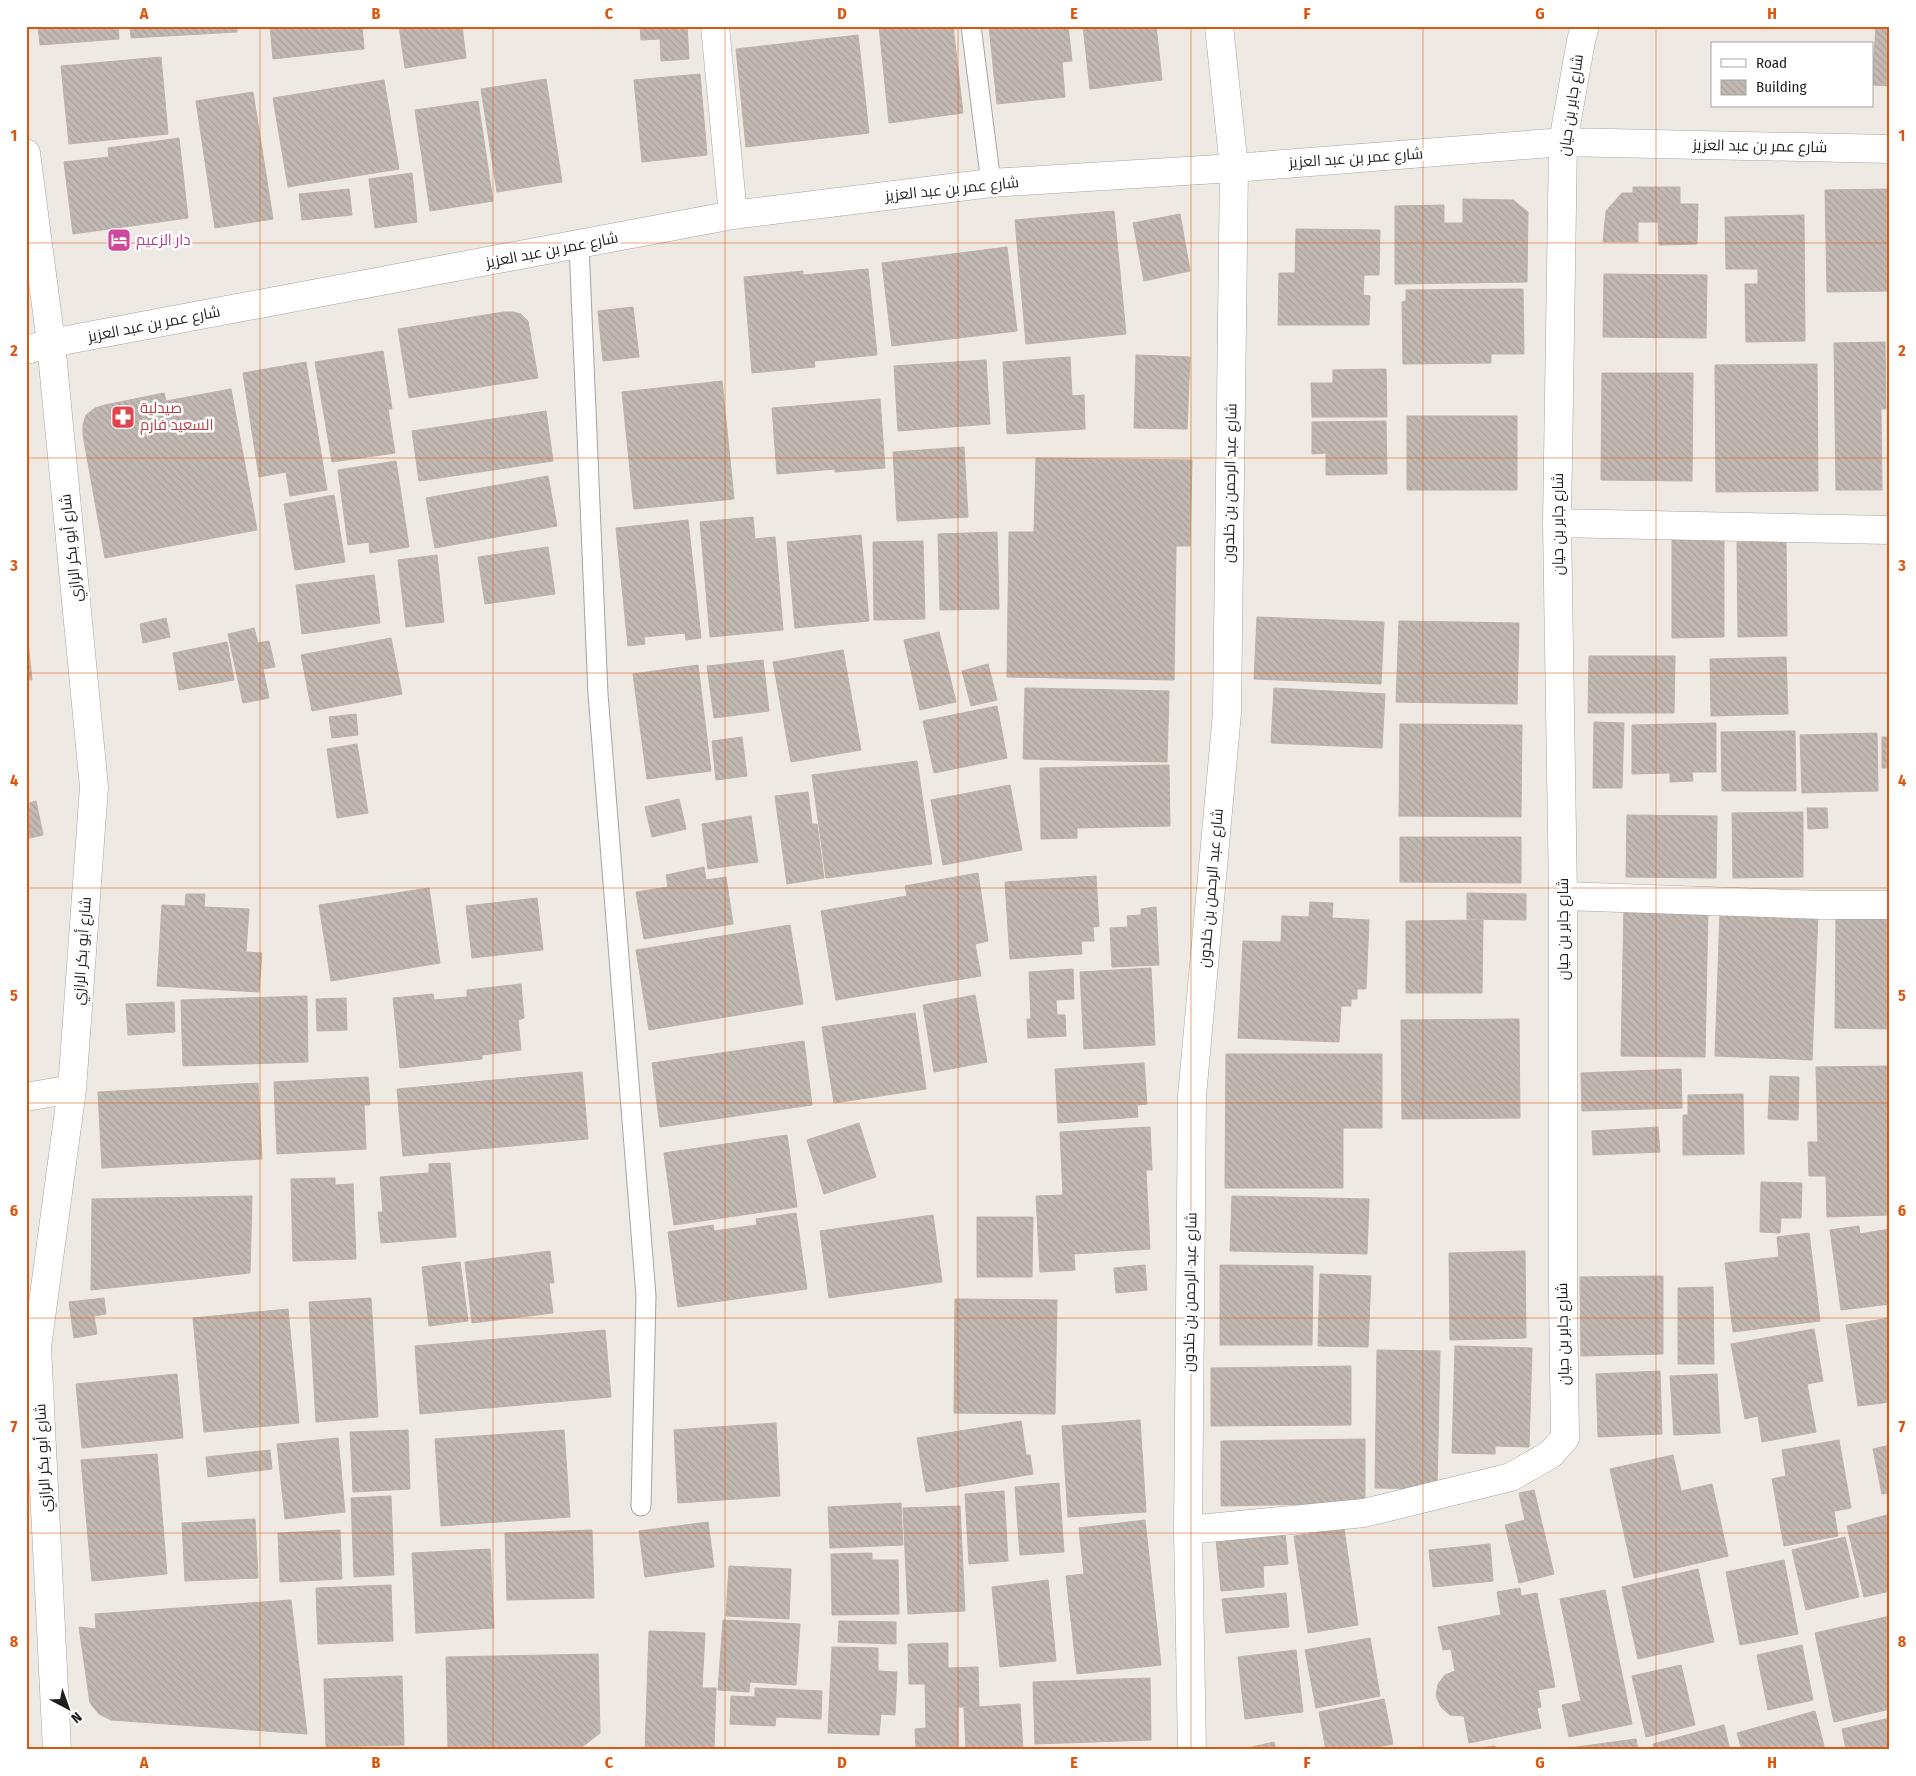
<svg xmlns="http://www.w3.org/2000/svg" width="1916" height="1776" font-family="'Fira Sans Condensed',Cairo,sans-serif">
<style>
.building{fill:url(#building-back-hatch);stroke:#bfb0a6}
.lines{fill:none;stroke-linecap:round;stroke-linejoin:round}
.lane-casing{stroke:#a4a4a4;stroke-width:21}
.street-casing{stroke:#a4a4a4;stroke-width:29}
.lane{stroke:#fff;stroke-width:19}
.street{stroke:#fff;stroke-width:28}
.grid{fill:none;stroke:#de560d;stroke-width:1;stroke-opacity:0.55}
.labels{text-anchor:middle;stroke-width:5;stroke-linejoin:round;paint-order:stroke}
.street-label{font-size:15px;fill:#1d1d1d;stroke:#fff}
.hotel-label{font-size:15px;fill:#b23c85;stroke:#fff;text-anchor:start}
.health-label{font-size:15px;fill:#be3a42;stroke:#fff;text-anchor:start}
.neatline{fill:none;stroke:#de560d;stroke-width:2}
.grid-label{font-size:16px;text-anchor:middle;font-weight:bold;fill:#de560d}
</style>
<defs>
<pattern id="building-back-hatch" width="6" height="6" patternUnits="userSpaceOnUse" patternTransform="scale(1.25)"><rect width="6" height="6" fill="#c3b9b3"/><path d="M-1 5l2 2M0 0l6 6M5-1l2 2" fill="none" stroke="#a79f9a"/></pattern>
</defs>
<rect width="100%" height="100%" fill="#eeeae3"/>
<path class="building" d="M38 26H118L119 39 40 45Z
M130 26H237V32L131 38Z
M270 26H362L364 49 273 59Z
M399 26H462L466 58 405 68Z
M640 26H687L689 59 661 61 660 39 641 40Z
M879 26H953L963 113 889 123Z
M989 26H1068L1072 61 1062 62 1065 97 997 104Z
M1083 26H1156L1162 80 1090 89Z
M1876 26H1890V86L1872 85Z
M858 35 869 133 746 147 736 49Z
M161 57 168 134 69 144 61 66Z
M700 74 707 155 642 162 634 80Z
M546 79 562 182 497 192 481 89Z
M384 80 399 169 288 187 273 98Z
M253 92 273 219 215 228 196 101Z
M478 101 493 201 430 211 415 110Z
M179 138 188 218 73 234 64 162 109 157 108 148Z
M412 173 417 222 375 228 369 179Z
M1633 187H1680V204H1698L1697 244 1659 245 1658 222H1638V242H1603L1606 211 1622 193H1633Z
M349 189 352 215 302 220 299 194Z
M1890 189V291L1827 292 1825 190Z
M1463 199 1513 200 1528 212 1527 282 1395 284V206L1444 205V223H1463Z
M1114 211 1126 334 1026 344 1015 220Z
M1180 214 1190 271 1144 281 1133 223Z
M1804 215 1805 341 1746 342 1745 284H1758V269H1726L1725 217Z
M1296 229 1380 230 1379 275H1364L1363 295 1370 296 1369 325H1278L1279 273H1295Z
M1007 247 1017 331 892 346 882 263Z
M868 269 877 355 814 361 815 367 752 373 744 277 803 271V275Z
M1604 274 1707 275 1706 338 1603 337Z
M1523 289 1524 354H1491V363L1403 364 1402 302 1406 301V290Z
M633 307 639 357 603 361 598 311Z
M504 312H513L521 314 528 321 538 378 409 398 398 329Z
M1885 342 1886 409H1881L1882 490H1836L1834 343Z
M383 351 392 409H388L395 453 332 462 315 362Z
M1136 355 1190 357 1187 429 1134 428Z
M1070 357 1072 396 1084 395 1085 429 1007 434 1003 362Z
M986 360 990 424 898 431 894 366Z
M306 362 327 490 290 496 286 472 259 477 243 373Z
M1817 364 1818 491 1716 492 1715 365Z
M1386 369 1387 417H1312L1311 383H1333V370Z
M1602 373H1693L1692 481 1601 480Z
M722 381 734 499 634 509 622 392Z
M231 389 257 530 105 558 83 435V425L86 415 95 408 105 405 164 393 166 401Z
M880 399 885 468 835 472V469L777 474 772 408Z
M546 411 553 461 419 481 412 431Z
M1407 416H1517V490H1407Z
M1386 421 1387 474 1326 475V453L1312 454V422Z
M964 447 968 517 897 521 893 452Z
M1036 458 1192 460 1190 546H1176L1174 680 1007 677 1009 532H1034Z
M396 461 409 547 370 553 369 542 348 545 338 470Z
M548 476 557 526 435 548 426 498Z
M334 495 345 562 295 570 284 504Z
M753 517 755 539 775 537 783 630 710 637 700 522Z
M688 520 701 638 686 640 685 633 644 637 645 644 628 646 616 528Z
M997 532 999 609 940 610 938 534Z
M861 535 869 621 795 628 787 542Z
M1672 537H1724V637L1672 638Z
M923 541 925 619 874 620 873 542Z
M1737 542H1786L1787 636 1738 637Z
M548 547 555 594 485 604 478 557Z
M437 555 444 622 406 627 398 560Z
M374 575 380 623 302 634 296 585Z
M1257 617 1384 622 1381 684 1254 679Z
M166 618 170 637 143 643 140 624Z
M1399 621 1519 623 1517 704 1396 702Z
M26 622 32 680H26Z
M254 628 258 643 269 641 275 667 263 669 269 698 243 703 228 634Z
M939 632 956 702 920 710 904 640Z
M391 638 402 694 312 711 301 655Z
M227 642 234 680 179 690 173 653Z
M843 650 861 750 791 762 773 662Z
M1589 656H1675L1674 713H1588Z
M1786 657 1788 714 1711 716 1710 659Z
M763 660 769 711 714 718 707 666Z
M988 664 997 700 971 706 962 671Z
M698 665 711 771 647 779 633 674Z
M1025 688 1169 691 1167 762 1023 759Z
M1274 688 1385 694 1382 748 1271 743Z
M997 706 1007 758 934 773 923 721Z
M356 714 358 735 332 738 329 717Z
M1594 722 1624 723 1622 788H1593Z
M1716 723V772H1692L1693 781 1670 782V773L1632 774V725Z
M1400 724 1522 725 1521 817 1399 816Z
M1795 731 1796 791H1722L1721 732Z
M1877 733 1878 791 1802 793 1800 735Z
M742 737 747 776 716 780 712 741Z
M1882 737H1890V768H1882Z
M357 744 368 813 337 818 327 749Z
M917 761 932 864 826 878 812 775Z
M1169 765 1170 826 1077 828V838L1041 839 1040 768Z
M1010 785 1022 850 943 865 931 800Z
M808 792 812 824H817L824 878 787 884 775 796Z
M679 799 686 829 652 837 645 807Z
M36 801 43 835 26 839V804Z
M1807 808H1827L1828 828 1808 829Z
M1803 812V877L1733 878 1732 813Z
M1627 815 1717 816 1716 878 1626 877Z
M751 816 758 862 708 869 702 824Z
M1400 837H1521V883L1400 882Z
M704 867 706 880 726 877 733 924 644 939 636 892 668 887 666 875Z
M978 873 988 941 975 944 981 976 836 1000 821 911 907 896 905 886Z
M1096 876 1099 926 1093 927 1094 941H1081L1082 954 1010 959 1005 882Z
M429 888 440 963 331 981 319 905Z
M1467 893 1526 894V920L1467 919Z
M186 894H205L204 907 249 909 246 952 262 953 259 992 157 986 162 905 185 906Z
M537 898 543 950 472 958 466 906Z
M1310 902 1333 903 1332 918 1369 920 1366 989H1357V999H1351V1006H1341L1339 1042 1238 1038 1243 941 1281 942 1282 916 1309 917Z
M1624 905 1708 906 1705 1057 1621 1056Z
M1156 907 1159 965 1112 967 1110 928 1128 927 1127 916 1141 915V909Z
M1720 910 1818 914 1812 1060 1715 1056Z
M1836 918H1890V1029L1835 1028Z
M1483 920 1482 993H1406V921Z
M790 925 803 1004 649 1030 636 950Z
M1151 968 1155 1045 1084 1049 1080 972Z
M1073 969 1074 999 1056 1000 1057 1015H1065L1066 1036 1028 1038 1027 1019H1031L1029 972Z
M521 984 524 1018 518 1020 521 1050 482 1055V1059L400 1068 393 998 433 994 434 1000 467 997V990Z
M975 995 987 1062 934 1072 923 1005Z
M307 996 308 1062 183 1066 181 1000Z
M346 998 347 1030 317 1031 316 999Z
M174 1002 175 1032 128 1035 126 1004Z
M915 1013 926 1089 834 1103 822 1027Z
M1519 1019 1520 1118 1402 1119 1401 1020Z
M804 1041 812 1105 660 1127 652 1063Z
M1226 1054H1382V1128H1343V1188H1225Z
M1144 1063 1147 1104 1137 1105 1138 1117 1058 1123 1055 1069Z
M1890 1066V1215L1827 1217 1826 1176H1809L1808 1142H1818L1816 1067Z
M1681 1069 1682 1108 1582 1111 1581 1073Z
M582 1072 588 1139 403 1156 397 1089Z
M1770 1076 1799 1077 1798 1120 1768 1119Z
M368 1077 370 1105H364L366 1149 277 1154 274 1082Z
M258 1083 262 1159 102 1168 98 1092Z
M1743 1094 1744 1154 1683 1155V1115H1688V1095Z
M859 1123 876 1177 824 1194 807 1140Z
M1150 1127 1152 1170H1146L1150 1249 1074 1254 1075 1270 1040 1272 1036 1196 1063 1195 1060 1132Z
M1658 1127 1660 1152 1593 1155 1592 1131Z
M787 1135 797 1207 674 1225 664 1153Z
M450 1163 456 1237 381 1243 378 1212H383L380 1177 429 1173V1164Z
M335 1178V1185L353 1184 356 1259 293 1261 291 1179Z
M1761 1182 1802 1183 1801 1218H1781L1780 1233 1760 1232Z
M252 1196 250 1273 91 1290 92 1199Z
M1232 1196 1369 1199 1367 1254 1230 1251Z
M796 1213 807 1289 678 1307 668 1232 713 1225 714 1231 757 1225 756 1219Z
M933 1215 942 1282 829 1298 820 1231Z
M977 1217H1033L1032 1277H977Z
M1859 1226 1860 1234 1890 1229V1304L1841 1310 1830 1230Z
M1809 1233 1820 1321 1733 1332 1725 1263 1779 1257 1777 1237Z
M550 1251 554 1283H549L553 1313 472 1323 465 1262Z
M1525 1251 1526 1338 1450 1340 1449 1253Z
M460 1262 468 1321 429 1326 422 1267Z
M1145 1265 1147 1290 1116 1293 1114 1268Z
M1220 1265 1313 1266 1312 1345H1220Z
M1320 1274 1371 1276 1368 1347 1318 1346Z
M1663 1276V1354L1581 1356 1580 1277Z
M1713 1287 1714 1364H1678V1288Z
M104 1298 106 1314 94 1316 97 1334 74 1338 69 1302Z
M371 1298 378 1417 316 1422 309 1302Z
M955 1299 1057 1300 1055 1414 954 1413Z
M288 1309 299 1423 204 1432 193 1318Z
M1890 1318V1402L1858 1406 1846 1325Z
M1814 1329 1823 1381 1807 1384 1816 1432 1762 1442 1758 1416 1745 1419 1731 1344Z
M605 1330 611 1397 420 1414 415 1346Z
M1455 1346 1532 1348 1529 1447 1495 1446V1454L1452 1453Z
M1377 1350 1440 1351 1437 1489 1375 1488Z
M1351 1366V1425L1211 1426V1368Z
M1660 1371 1662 1434 1598 1437 1596 1374Z
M177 1374 183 1438 82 1448 76 1384Z
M1717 1374 1720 1433 1674 1435 1670 1376Z
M1140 1420 1146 1512 1068 1517 1062 1426Z
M1021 1421 1026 1455H1030L1033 1474 926 1492 917 1438Z
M776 1423 780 1496 678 1503 674 1430Z
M408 1430 410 1489 353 1492 350 1432Z
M564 1430 570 1517 441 1526 435 1439Z
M338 1438 345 1512 285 1519 277 1444Z
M1365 1439V1503L1221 1506V1441Z
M1839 1440 1851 1508 1834 1511 1838 1536 1784 1546 1772 1479 1786 1476 1782 1450Z
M1890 1445V1493L1882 1494 1873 1449Z
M270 1450 272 1469 208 1477 206 1457Z
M157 1454 167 1574 92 1581 81 1460Z
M1673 1455 1681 1491 1712 1484 1728 1556 1634 1578 1610 1469Z
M1059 1483 1064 1552 1020 1555 1015 1487Z
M1534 1490 1554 1574 1519 1583 1505 1525 1525 1520 1519 1493Z
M1004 1491 1008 1561 969 1564 965 1494Z
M391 1496 394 1575 354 1577 351 1498Z
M901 1503 903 1545 830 1548 828 1507Z
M960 1506 965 1611 908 1614 903 1508Z
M1890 1514V1591L1864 1597 1847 1526Z
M255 1519 258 1578 185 1581 182 1523Z
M1145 1520 1161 1665 1077 1674 1066 1576 1084 1574 1079 1528Z
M708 1522 714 1567 645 1577 639 1531Z
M1344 1529 1358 1625 1308 1633 1294 1536Z
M340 1530 342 1579 280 1582 278 1533Z
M592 1530 594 1598 507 1600 505 1533Z
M1285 1532 1288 1564 1263 1566 1264 1587 1221 1591 1216 1539Z
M1845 1537 1859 1597 1806 1610 1792 1550Z
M1490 1544 1493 1581 1433 1587 1429 1550Z
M490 1549 494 1628 416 1633 412 1553Z
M872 1553V1560H898L899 1614 832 1615 831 1554Z
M1784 1560 1798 1634 1740 1645 1726 1572Z
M729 1566 791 1569 789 1619 726 1616Z
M1698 1569 1714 1642 1638 1659 1622 1587Z
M1048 1580 1056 1661 1000 1667 992 1587Z
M391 1585 393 1641 318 1644 316 1588Z
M1520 1588 1521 1596 1537 1593 1555 1687 1538 1690 1541 1707 1537 1708 1541 1728 1469 1743 1464 1716 1450 1715 1441 1707 1436 1696 1438 1684 1445 1675 1455 1671 1451 1649 1443 1650 1438 1627 1501 1615 1497 1592Z
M1605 1590 1632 1724 1569 1737 1562 1705 1581 1701 1560 1599Z
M1286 1593 1289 1627 1226 1633 1222 1599Z
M291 1600 307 1734 111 1720 99 1714 90 1703 79 1627 96 1629 95 1614Z
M1890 1616V1709L1834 1722 1815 1633Z
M723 1620 800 1624 796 1685 750 1682 749 1692 718 1690Z
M839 1621 896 1622V1644L838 1642Z
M649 1631 705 1633 702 1688H716L714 1750H645Z
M1370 1638 1380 1696 1316 1708 1305 1650Z
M948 1643V1668L978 1667 979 1707H958V1750H916L915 1729 926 1728 925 1684H909L908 1644Z
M1802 1645 1813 1700 1768 1710 1757 1655Z
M832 1647 878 1648V1671L897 1672 895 1715 881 1714 879 1735 828 1733Z
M1296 1650 1303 1712 1245 1719 1238 1657Z
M598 1654 600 1733 582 1747 448 1749 446 1657Z
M1681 1665 1695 1725 1646 1737 1632 1676Z
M402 1676 404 1745 326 1747 324 1679Z
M1150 1678 1151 1740 1035 1744 1033 1682Z
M755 1688 822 1691 821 1719 776 1717 775 1726 730 1724 731 1696 755 1697Z
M1384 1699 1393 1744 1362 1750H1326L1319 1712Z
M1020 1704 1023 1750H966L964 1708Z
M1815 1711 1825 1750H1742L1737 1733Z
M1890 1718V1750H1846L1842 1729Z
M1724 1725 1730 1750H1654L1653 1744Z
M1636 1739 1638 1750H1563L1562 1749Z
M1274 1742 1276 1750H1253L1252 1747Z
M1495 1746 1496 1750H1463Z"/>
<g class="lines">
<g class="lane-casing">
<path id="lane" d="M971 26 991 183
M579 245 598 694 646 1296 641 1506"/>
</g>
<g class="street-casing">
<path id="street" d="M715 26 733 215
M26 153 51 343 94 787 72 1089 37 1347 57 1750
M26 350 51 343 733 215 991 183 1234 168 1563 142 1890 149
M1557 523 1890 530
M1563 896 1824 905H1890
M26 1097 72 1089
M1188 1530 1364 1513 1511 1477 1551 1454 1565 1438 1563 1298V896L1557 523 1563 142 1581 41 1585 26
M1192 1750 1188 1530 1192 1096 1227 713 1234 168 1219 26"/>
</g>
<use href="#lane" class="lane"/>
<use href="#street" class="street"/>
</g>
<path class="grid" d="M260 26V1750M493 26V1750M725 26V1750M958 26V1750M1191 26V1750M1423 26V1750M1656 26V1750M26 243H1890M26 458H1890M26 673H1890M26 888H1890M26 1103H1890M26 1318H1890M26 1533H1890"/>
<defs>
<g id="hotel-square" transform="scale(1.25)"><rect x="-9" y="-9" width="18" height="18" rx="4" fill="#d1479c" stroke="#fff"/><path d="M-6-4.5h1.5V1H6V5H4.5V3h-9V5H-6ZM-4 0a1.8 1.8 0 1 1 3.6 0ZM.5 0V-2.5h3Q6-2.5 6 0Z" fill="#fff"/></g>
<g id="pharmacy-square" transform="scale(1.25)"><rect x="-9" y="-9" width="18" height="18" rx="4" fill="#e0444e" stroke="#fff"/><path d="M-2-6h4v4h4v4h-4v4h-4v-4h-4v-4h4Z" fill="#fff"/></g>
</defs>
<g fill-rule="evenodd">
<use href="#hotel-square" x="119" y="240"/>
<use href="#pharmacy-square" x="123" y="417"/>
</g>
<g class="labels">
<g class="street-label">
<text transform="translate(1571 105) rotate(-82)" y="5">شارع جابر بن حيان</text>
<text transform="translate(1760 146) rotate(1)" y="5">شارع عمر بن عبد العزيز</text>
<text transform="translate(1356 158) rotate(-4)" y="5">شارع عمر بن عبد العزيز</text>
<text transform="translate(952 189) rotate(-6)" y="5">شارع عمر بن عبد العزيز</text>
<text transform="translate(552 250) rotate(-11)" y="5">شارع عمر بن عبد العزيز</text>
<text transform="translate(154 324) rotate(-11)" y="5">شارع عمر بن عبد العزيز</text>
<text transform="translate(1230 483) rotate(-89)" y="5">شارع عبد الرحمن بن خلدون</text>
<text transform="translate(1558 524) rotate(-90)" y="5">شارع جابر بن حيان</text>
<text transform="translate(71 548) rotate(-96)" y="5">شارع أبو بكر الرازي</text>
<text transform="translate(1211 888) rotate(-85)" y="5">شارع عبد الرحمن بن خلدون</text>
<text transform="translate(1563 929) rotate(-90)" y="5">شارع جابر بن حيان</text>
<text transform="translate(82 951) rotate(-86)" y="5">شارع أبو بكر الرازي</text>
<text transform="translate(1190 1292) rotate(-89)" y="5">شارع عبد الرحمن بن خلدون</text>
<text transform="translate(1563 1334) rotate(-91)" y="5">شارع جابر بن حيان</text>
<text transform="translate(43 1458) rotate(-93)" y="5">شارع أبو بكر الرازي</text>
</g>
<g class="hotel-label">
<text x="136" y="245">دار الزعيم</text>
</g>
<g class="health-label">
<text x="140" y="413">صيدلية<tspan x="140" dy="17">السعيد فارم</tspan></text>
</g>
</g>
<rect width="1916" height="1776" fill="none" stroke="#ffffff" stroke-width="55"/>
<rect x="1711" y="42" width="162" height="65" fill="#ffffff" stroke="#a5a5a5"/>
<rect x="1721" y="59" width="25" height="8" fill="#ffffff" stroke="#a5a5a5"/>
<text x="1756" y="68" font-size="15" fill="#1d1d1d">Road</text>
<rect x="1721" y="80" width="25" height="15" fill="url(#building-back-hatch)" stroke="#a5a5a5"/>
<text x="1756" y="92" font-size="15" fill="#1d1d1d">Building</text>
<g transform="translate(68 1708) rotate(139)" stroke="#ffffff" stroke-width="4" paint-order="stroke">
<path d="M0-4L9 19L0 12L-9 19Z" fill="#1d1d1d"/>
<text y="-8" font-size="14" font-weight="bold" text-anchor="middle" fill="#1d1d1d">N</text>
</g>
<rect x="28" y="28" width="1860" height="1720" class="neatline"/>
<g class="grid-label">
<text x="144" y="19">A</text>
<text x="376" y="19">B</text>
<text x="609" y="19">C</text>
<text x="842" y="19">D</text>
<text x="1074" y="19">E</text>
<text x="1307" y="19">F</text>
<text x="1540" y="19">G</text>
<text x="1772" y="19">H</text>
<text x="14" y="141">1</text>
<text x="1902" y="141">1</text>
<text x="14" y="356">2</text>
<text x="1902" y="356">2</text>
<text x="14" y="571">3</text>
<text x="1902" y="571">3</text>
<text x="14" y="786">4</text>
<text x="1902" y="786">4</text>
<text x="14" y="1001">5</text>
<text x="1902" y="1001">5</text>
<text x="14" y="1216">6</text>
<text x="1902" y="1216">6</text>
<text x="14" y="1432">7</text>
<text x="1902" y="1432">7</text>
<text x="14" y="1647">8</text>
<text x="1902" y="1647">8</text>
<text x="144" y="1768">A</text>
<text x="376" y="1768">B</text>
<text x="609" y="1768">C</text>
<text x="842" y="1768">D</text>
<text x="1074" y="1768">E</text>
<text x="1307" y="1768">F</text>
<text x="1540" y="1768">G</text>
<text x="1772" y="1768">H</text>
</g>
</svg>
